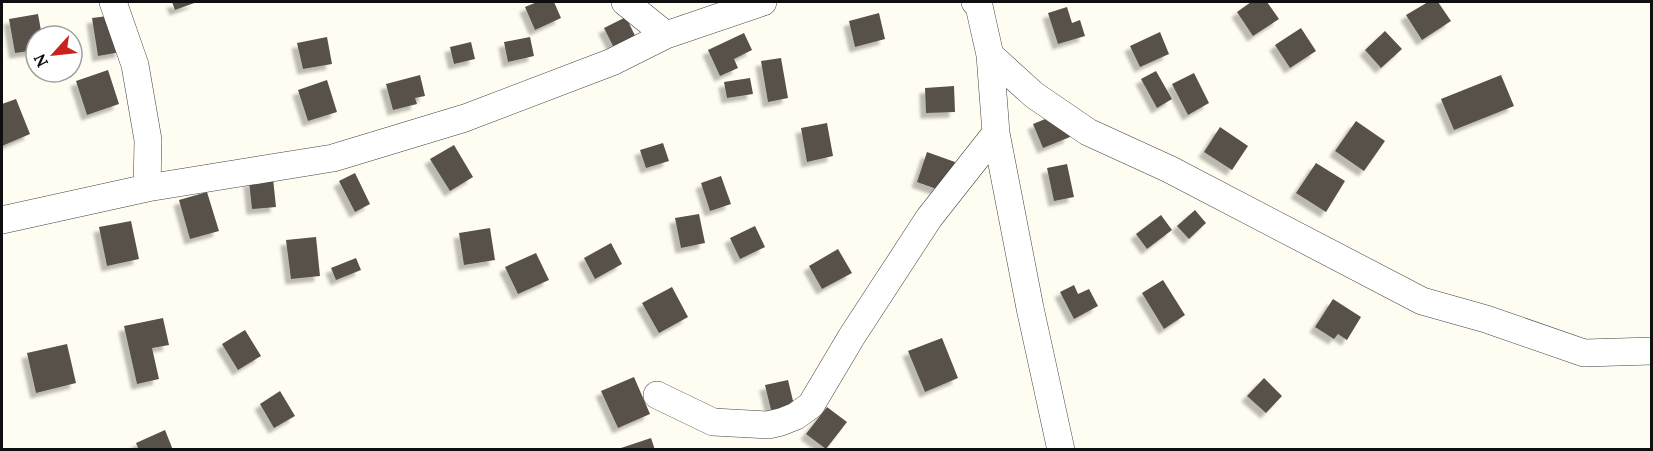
<svg xmlns="http://www.w3.org/2000/svg" width="1653" height="451" font-family="Lora,serif">
<style>
.building{fill:#58514a;filter:url(#shadow)}
.lines{fill:none;stroke-linecap:round;stroke-linejoin:round}
.minor-casing{stroke:#424242;stroke-width:28}
.minor{stroke:#fff;stroke-width:27}
</style>
<defs>
<filter id="shadow"><feDropShadow dx="-5.5" dy="5.5" stdDeviation="1.5" flood-color="#0004"/></filter>
</defs>
<rect width="100%" height="100%" fill="#fffdf1"/>
<path class="building" d="M172 2H197L175 10Z
M537 2H554L561 18 535 30 525 7Z
M1251 2H1267L1279 19 1253 36 1237 12Z
M1428 2H1438L1451 21 1422 40 1406 15Z
M1067 7 1072 23 1080 20 1085 36 1058 44 1048 13Z
M879 13 885 39 855 47 849 21Z
M38 14 42 36H36V50L15 53 9 19Z
M116 15 121 52 98 56 92 18Z
M626 17 640 46 618 56 604 28Z
M1301 28 1316 51 1290 68 1275 45Z
M1385 31 1402 49 1381 68 1365 50Z
M1160 32 1169 54 1140 67 1130 46Z
M744 33 752 50 734 59 738 68 720 76 708 50Z
M327 37 332 64 303 69 297 43Z
M530 37 534 56 508 62 504 42Z
M471 42 475 59 454 64 450 47Z
M781 58 788 98 768 102 761 61Z
M108 70 119 104 87 115 76 81Z
M1156 71 1172 99 1157 108 1141 79Z
M1194 73 1209 103 1188 115 1172 84Z
M420 75 425 96 415 98 417 104 393 110 386 84Z
M1501 75 1514 106 1454 130 1441 99Z
M750 78 753 94 727 98 724 82Z
M327 80 337 112 308 121 298 90Z
M954 86 955 112 926 113 925 88Z
M16 99 30 134 2 146V104Z
M1060 113 1070 137 1043 148 1033 124Z
M1356 121 1385 141 1364 171 1335 151Z
M827 123 833 156 807 162 801 128Z
M1220 127 1248 146 1232 170 1204 152Z
M663 143 669 161 646 168 640 150Z
M454 145 473 177 450 191 430 159Z
M927 152 955 162 945 192 917 182Z
M1316 163 1345 181 1326 212 1296 193Z
M1067 164 1074 197 1054 201 1047 168Z
M355 173 370 204 355 212 339 181Z
M721 176 731 204 710 211 701 183Z
M273 178 276 207 252 209 249 181Z
M207 192 219 231 190 239 179 200Z
M1195 210 1206 223 1189 239 1177 226Z
M699 214 705 243 681 248 675 218Z
M1161 215 1172 230 1147 249 1136 234Z
M131 221 139 259 107 266 99 227Z
M755 226 765 247 740 259 730 238Z
M490 228 495 260 464 265 459 233Z
M316 237 320 276 291 279 286 240Z
M611 243 622 264 595 279 584 258Z
M838 249 852 273 822 289 809 266Z
M536 253 549 280 518 294 505 267Z
M356 258 361 270 336 280 331 268Z
M1163 280 1185 315 1164 329 1142 293Z
M1074 285 1078 294 1089 289 1098 306 1074 319 1060 292Z
M672 287 688 317 659 333 642 303Z
M1333 299 1361 317 1347 340 1338 334 1334 339 1315 327Z
M163 318 169 345 152 348 159 379 137 384 124 326Z
M245 330 261 356 238 370 222 344Z
M942 338 958 378 925 392 908 351Z
M67 344 76 383 36 393 27 353Z
M634 377 650 414 618 428 601 391Z
M1264 378 1282 396 1266 413 1247 396Z
M788 380 794 405 771 410 765 385Z
M280 391 295 416 274 428 260 404Z
M827 407 847 422 826 449 806 434Z
M165 430 173 450H139L136 443Z
M651 438 655 450H618V449Z"/>
<g class="lines">
<g class="minor-casing">
<path id="minor" d="M113 2 135 65 148 140 147 188
M625 2 666 35 763 2
M975 2 979 6 990 55 996 133 1030 308 1061 450
M990 55 1034 95 1088 132 1169 169 1422 301 1486 319 1584 353 1652 351
M2 220 147 188 333 158 465 118 612 62 666 35
M657 395 713 422 768 425 781 422 796 416 811 405 852 336 929 218 996 133"/>
</g>
<use href="#minor" class="minor"/>
</g>
<rect width="1653" height="451" fill="none" stroke="#0f0f0f" stroke-width="6"/>
<g transform="translate(54 54) rotate(243)"><circle r="28" fill="#ffffff" stroke="#9f9f9f" stroke-width="1.5"/>
<path d="M0-4.5L10 22L0 15L-10 22Z" fill="#ca221c"/>
<text y="-9" font-size="16" font-weight="bold" text-anchor="middle" fill="#0f0f0f">N</text>
</g>
</svg>
